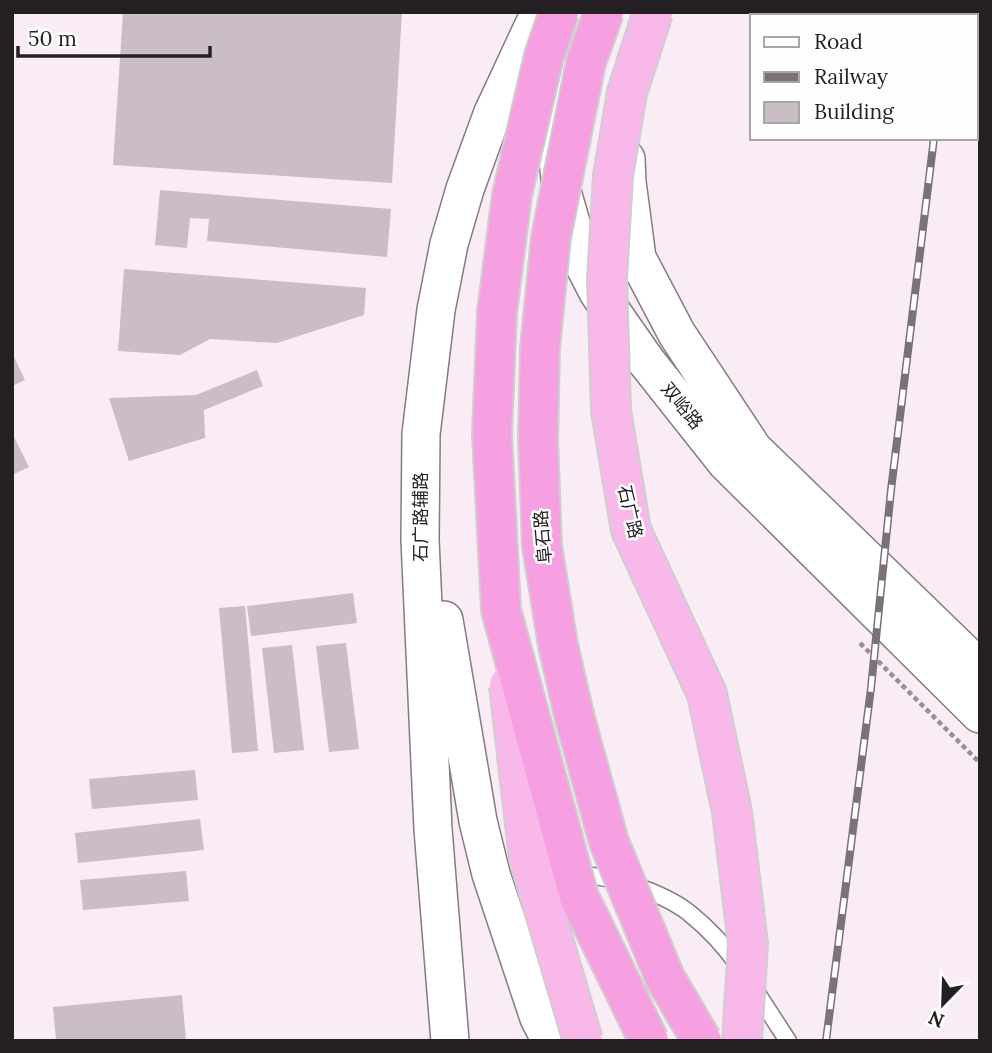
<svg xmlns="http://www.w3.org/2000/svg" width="992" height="1053" font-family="Lora,'Noto Sans SC',serif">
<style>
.building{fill:#cabdc6}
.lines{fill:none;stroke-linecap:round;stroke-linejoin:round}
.service-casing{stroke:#867b83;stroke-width:19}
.tertiary-casing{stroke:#867b83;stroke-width:40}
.path{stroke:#988f95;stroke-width:4.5;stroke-dasharray:5 3.5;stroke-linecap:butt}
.service{stroke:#fff;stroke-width:16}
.tertiary{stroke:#fff;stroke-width:37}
.rail-casing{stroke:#7a7278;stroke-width:8}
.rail{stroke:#fefefe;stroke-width:5;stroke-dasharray:16;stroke-linecap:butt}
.primary-bridge-casing{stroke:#cfcecf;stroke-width:42;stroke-linecap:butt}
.trunk-bridge-casing{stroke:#cfcecf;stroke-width:42;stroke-linecap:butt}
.primary-bridge{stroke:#f8b8e9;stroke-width:38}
.trunk-bridge{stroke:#f6a0e2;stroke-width:38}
.labels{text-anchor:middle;stroke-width:5;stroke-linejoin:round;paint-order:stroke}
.street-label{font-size:18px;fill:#241f23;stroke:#fefefe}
</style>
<rect width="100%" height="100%" fill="#f9ecf5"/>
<path class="building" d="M123 12H402L392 183 113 165Z
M160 190 391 209 387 257 207 241 209 219 190 218 187 248 155 245Z
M124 269 366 288 364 315 277 343 210 339 180 355 118 351Z
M12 353 25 380 12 386Z
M257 370 263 386 204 410 205 438 129 461 109 398 196 395Z
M12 433 29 467 12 475Z
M353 593 357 623 251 636 247 606Z
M245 606 258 751 232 753 219 608Z
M346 643 359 749 329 752 316 646Z
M292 645 304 750 274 753 262 648Z
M195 770 198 800 92 809 89 779Z
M200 819 204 850 78 863 75 833Z
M186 871 189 901 83 910 80 880Z
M182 995 186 1041H56L53 1007Z"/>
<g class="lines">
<g class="service-casing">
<path id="service" d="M575 876C605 872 663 893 688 912 708 928 726 947 740 968
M753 987 788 1041"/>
</g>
<g class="tertiary-casing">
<path id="tertiary" d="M555 51 553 111 561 188 582 261 598 292 646 361 726 462 980 714
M626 159 627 182 637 258 677 334 753 449 980 669
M444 620 478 821 491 874 539 1018 551 1041
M450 1041 433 829 420 540 421 434 436 310 449 244 465 189 492 115 540 12"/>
</g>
<path class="path" d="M860 643 980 763"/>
<use href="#service" class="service"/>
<use href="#tertiary" class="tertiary"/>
<g class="rail-casing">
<path id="rail" d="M948 16 949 12
M826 1041 871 688 891 490 934 138"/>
</g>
<use href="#rail" class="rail"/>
<g class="primary-bridge-casing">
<path id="primary-bridge" d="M653 12 627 93 613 176 607 279 611 411 631 530 707 694 732 812 748 944 742 1041
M509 685 529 858 583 1041"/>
</g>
<g class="trunk-bridge-casing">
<path id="trunk-bridge" d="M559 12 544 56 512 195 497 312 492 433 501 610 579 897 649 1041
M604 12 586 62 551 237 540 348 538 439 542 546 558 645 575 719 609 842 665 978 702 1041"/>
</g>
<use href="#primary-bridge" class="primary-bridge"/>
<use href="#trunk-bridge" class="trunk-bridge"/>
</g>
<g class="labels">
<g class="street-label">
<text transform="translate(682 406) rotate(51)" y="6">双峪路</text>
<text transform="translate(630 512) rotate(77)" y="6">石广路</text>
<text transform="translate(421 517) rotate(-90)" y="6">石广路辅路</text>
<text transform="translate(543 537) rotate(-95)" y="6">阜石路</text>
</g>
</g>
<rect width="992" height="1053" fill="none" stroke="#241f23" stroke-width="28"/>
<rect x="750" y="14" width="228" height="126" fill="#fefefe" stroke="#a7a5a6" stroke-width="2"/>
<rect x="764" y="37" width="35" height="10" fill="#ffffff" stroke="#a7a5a6" stroke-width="2"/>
<text x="814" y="49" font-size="21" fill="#241f23">Road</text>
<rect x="764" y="72" width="35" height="10" fill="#7a7278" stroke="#a7a5a6" stroke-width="2"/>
<text x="814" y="84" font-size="21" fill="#241f23">Railway</text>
<rect x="764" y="102" width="35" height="21" fill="#cabdc6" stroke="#a7a5a6" stroke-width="2"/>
<text x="814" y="119" font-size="21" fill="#241f23">Building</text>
<g transform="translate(943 1004) rotate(203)" stroke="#fefefe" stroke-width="5" paint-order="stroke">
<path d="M0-5L12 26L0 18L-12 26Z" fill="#241f23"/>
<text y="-10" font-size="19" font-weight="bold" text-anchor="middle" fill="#241f23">N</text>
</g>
<path d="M18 46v10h192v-10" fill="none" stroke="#241f23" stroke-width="3.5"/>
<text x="28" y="46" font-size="21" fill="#241f23" stroke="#fefefe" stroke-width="5" paint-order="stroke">50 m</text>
</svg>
